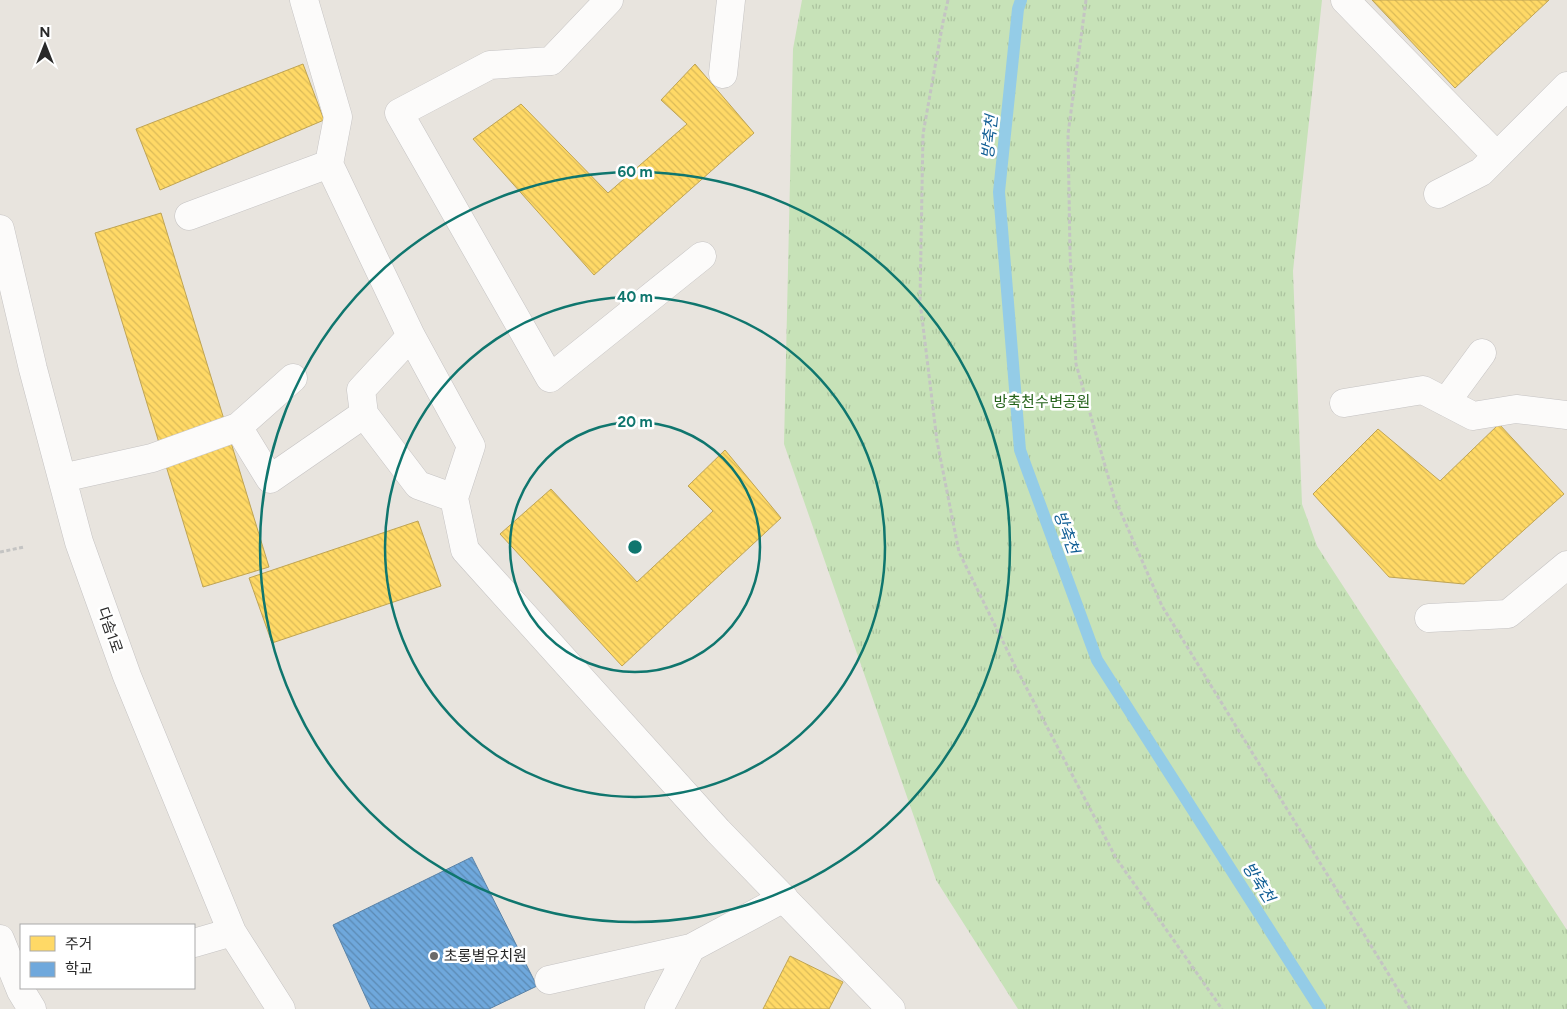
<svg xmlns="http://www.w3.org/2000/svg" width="1567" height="1009" font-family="Figtree,'Noto Sans KR',sans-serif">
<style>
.park{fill:url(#park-tufts)}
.homes{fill:url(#homes-back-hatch);stroke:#bfa454}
.schools{fill:url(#schools-back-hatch);stroke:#5a82a6}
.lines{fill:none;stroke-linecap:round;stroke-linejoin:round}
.stream{stroke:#94cce7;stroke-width:12}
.minor-casing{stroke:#c5c3c3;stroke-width:29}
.path{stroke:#c4c4c3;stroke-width:3;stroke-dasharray:4 2.5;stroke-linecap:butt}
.minor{stroke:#fcfbfa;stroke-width:28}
.ring{fill:none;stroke:#0f766e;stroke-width:2.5}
.poi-dot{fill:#6c6a68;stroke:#fff;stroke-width:2}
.labels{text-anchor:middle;stroke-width:5;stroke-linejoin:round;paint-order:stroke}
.park-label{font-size:15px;fill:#25631b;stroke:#fff}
.street-label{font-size:15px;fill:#292929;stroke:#fff}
.poi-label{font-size:15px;fill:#292929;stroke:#fff;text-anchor:start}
.water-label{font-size:16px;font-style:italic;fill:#115e95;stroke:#fff}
.centre{fill:#0f766e;stroke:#fff;stroke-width:2.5}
.ring-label{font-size:15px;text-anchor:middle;font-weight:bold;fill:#0f766e;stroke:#fff;stroke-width:5;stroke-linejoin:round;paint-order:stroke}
</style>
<defs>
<pattern id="park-tufts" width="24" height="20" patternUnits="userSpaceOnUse" patternTransform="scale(1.25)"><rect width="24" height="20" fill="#c7e2b8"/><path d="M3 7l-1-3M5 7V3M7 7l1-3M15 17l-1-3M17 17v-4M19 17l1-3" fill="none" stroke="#abc29e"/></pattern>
<pattern id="homes-back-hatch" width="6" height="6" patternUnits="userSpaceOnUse" patternTransform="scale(1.25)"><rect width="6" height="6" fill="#ffd966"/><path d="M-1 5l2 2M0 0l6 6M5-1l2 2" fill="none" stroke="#dbba58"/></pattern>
<pattern id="schools-back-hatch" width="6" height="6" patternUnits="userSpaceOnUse" patternTransform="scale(1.25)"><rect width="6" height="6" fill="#6fa8dc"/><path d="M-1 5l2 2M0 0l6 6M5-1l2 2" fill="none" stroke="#5b89b2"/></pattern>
</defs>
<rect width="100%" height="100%" fill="#e8e4de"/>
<path class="park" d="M802 0H1322L1293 271 1302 504 1317 546 1567 930V1009H1018L936 880 784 444 793 49Z"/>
<path class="homes" d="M1372 0H1549L1455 88Z
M303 64 324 120 160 190 136 129Z
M695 64 754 133 594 275 473 139 521 104 608 193 687 124 661 100Z
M161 213 269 567 203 587 95 233Z
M1499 424 1564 494 1464 584 1389 577 1313 494 1378 429 1440 481Z
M725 450 781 518 622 666 500 534 551 489 637 582 713 511 688 486Z
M418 521 441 586 272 643 249 578Z
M790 956 843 982 829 1009H763Z"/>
<path class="schools" d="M472 857 537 986 489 1009H371L333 925Z"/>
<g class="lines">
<path class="stream" d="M1021 0 1018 9 999 192 1020 450 1097 660 1320 1009"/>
<g class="minor-casing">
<path id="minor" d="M304 0 338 117 329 164 411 336 471 446 454 498 465 550 718 831 891 1009
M609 0 551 61 490 65 399 113 550 378 702 256
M1345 0 1497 156
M723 74 731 0
M1438 194 1481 172 1567 86
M189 216 329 164
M0 229 33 369 79 542 127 676 232 932 281 1009
M1446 402 1482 353
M1344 403 1423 390 1473 416 1516 409 1567 415
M364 414 361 390 411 336
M238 427 270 479 364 414 418 485 454 498
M62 478 152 458 238 427 293 378
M1429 618 1508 614 1567 565
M0 939 21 991 32 1009
M194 943 232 932
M549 980 691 948 784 898
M659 1009 691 948"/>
</g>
<path class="path" d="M948 0 943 22 923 134 920 301 937 441 959 552 1015 666 1116 858 1222 1009
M1086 0 1068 134 1070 253 1076 364 1114 497 1162 606 1410 1009
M0 552 24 547"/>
<use href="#minor" class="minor"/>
</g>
<g class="ring">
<circle cx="635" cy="547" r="125"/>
<circle cx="635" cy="547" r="250"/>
<circle cx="635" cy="547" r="375"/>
</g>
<circle class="poi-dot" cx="434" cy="956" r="5"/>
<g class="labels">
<g class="park-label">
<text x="1042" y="407">방축천수변공원</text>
</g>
<g class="street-label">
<text transform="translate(110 630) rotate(71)" y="5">다솜1로</text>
</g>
<g class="poi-label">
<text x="444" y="961">초롱별유치원</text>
</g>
<g class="water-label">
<text transform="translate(989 137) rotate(-84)" y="6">방축천</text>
<text transform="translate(1067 532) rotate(70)" y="6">방축천</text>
<text transform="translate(1259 882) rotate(57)" y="6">방축천</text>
</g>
</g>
<circle cx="635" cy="547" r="8" class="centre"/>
<g class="ring-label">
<text x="635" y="177">60 m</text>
<text x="635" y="302">40 m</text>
<text x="635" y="427">20 m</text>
</g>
<rect x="20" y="924" width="175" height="65" fill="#ffffff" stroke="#a9a9a9"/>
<rect x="30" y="936" width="25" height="15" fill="#ffd966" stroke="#a9a9a9"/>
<text x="65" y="949" font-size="15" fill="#292929">주거</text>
<rect x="30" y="962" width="25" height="15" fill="#6fa8dc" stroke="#a9a9a9"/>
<text x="65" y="974" font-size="15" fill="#292929">학교</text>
<g transform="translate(45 45)" stroke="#ffffff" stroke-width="4" paint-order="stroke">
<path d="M0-4L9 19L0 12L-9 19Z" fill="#292929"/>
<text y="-8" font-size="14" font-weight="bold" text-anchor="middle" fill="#292929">N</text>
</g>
</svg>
